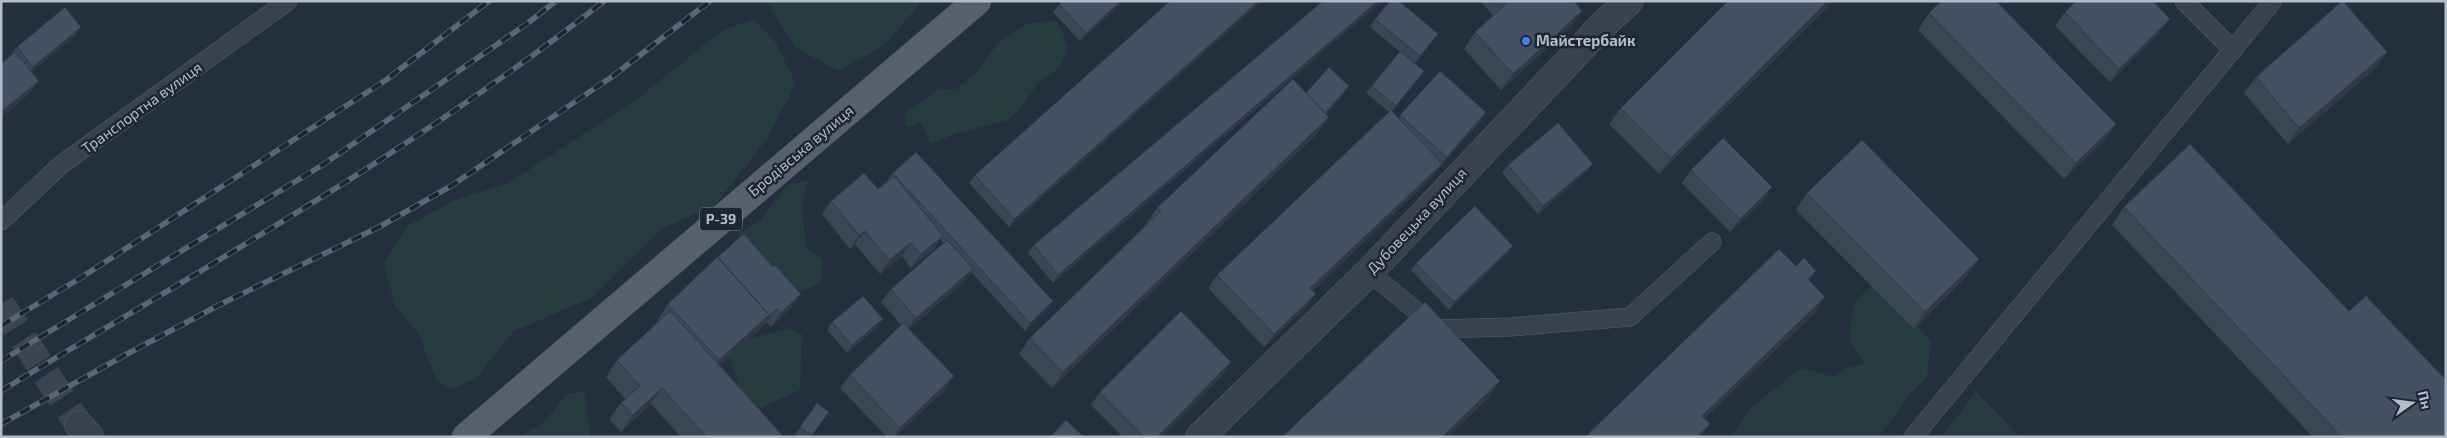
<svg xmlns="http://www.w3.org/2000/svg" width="2447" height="438" font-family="'Exo 2',sans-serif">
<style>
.green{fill:#263c3f}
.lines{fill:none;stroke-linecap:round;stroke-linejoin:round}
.street-tunnel{stroke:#3a4453;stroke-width:28;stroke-dasharray:28 14;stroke-linecap:butt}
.lane-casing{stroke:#565f6c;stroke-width:19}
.street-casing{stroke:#565f6c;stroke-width:29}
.primary-casing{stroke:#414a57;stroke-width:29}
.lane{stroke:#38414e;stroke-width:18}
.street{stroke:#38414e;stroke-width:28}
.primary{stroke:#56606e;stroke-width:28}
.rail-casing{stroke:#5a6575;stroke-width:5.5}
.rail{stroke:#1d2633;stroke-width:4;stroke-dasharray:11;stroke-linecap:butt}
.wall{fill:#3b4654}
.shaded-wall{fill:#303945}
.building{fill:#455162;stroke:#303945}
.shop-dot{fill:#3f7fe0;stroke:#1d2633;stroke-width:2}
.labels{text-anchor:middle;stroke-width:5;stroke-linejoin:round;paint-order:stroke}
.shield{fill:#1d2633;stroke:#878f9c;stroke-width:1}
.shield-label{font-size:14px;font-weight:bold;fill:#b4bcc9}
.poi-label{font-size:15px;font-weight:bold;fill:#b4bcc9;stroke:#1d2633;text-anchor:start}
.street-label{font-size:15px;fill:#b4bcc9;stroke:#1d2633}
</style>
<rect width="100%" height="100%" fill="#242f3e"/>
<path class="green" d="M766 1H922L885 45 838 71 796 48Z
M753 19 776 43 796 84 767 139 716 204 660 230 591 298 514 331 476 378 453 389 437 381 418 333 395 306 384 263 409 225 455 200 509 183 642 95 721 31Z
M1058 21 1068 47 1061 67 1040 80 1022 107 1008 120 958 133 930 144 921 122 907 127 904 114 939 89H956L975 74 999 42 1029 23Z
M808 181 802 204 806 248 823 259 821 283 795 293 745 259 737 234 760 221 788 184Z
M1871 286 1898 302 1931 342 1927 377 1909 395 1879 437H1730L1751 407 1801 368 1835 377 1843 369 1864 364 1849 340 1854 303Z
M788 329 802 334 800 390 760 408 739 388 729 355 752 338Z
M584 392 591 437H519L543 423 568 393Z
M1976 392 2020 437H1941Z"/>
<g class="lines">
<path class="street-tunnel" d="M1 304 79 425"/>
<g class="lane-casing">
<path id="lane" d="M2184 1 2233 50
M1 221 62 164 288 1
M1369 272 1438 329 1510 327 1630 317 1712 242
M1913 437 2273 1"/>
</g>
<g class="street-casing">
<path id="street" d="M79 425 90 437
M1200 437 1369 272 1603 25 1629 1"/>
</g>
<g class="primary-casing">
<path id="primary" d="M466 437 977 1"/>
</g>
<use href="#lane" class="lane"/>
<use href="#street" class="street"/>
<use href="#primary" class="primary"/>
<g class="rail-casing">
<path id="rail" d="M1 326 82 277 386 80 489 1
M1 361 324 164 528 23 556 1
M1 391C205 267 416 150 604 1
M1 424 127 354 221 304 379 227 451 186 613 76 710 1"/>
</g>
<use href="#rail" class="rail"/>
</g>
<path class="wall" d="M1062 1H1124L1080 41 1053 12Z
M1170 1H1262L1009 227 969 183 975 175Z
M1323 1H1382L1053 283 1028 253 1034 245Z
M1481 1H1574L1571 27 1501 90 1464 49 1475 32 1493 16Z
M1728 1H1834L1659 174 1609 124 1621 108Z
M2065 12 2160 32 2110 82 2055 26Z
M1929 13 2105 140 2064 179 1918 30Z
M1375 19 1438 34 1415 63 1424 71 1392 111 1399 118 1400 115 1486 112 1477 125 1437 170 1432 177 1313 291 1306 307 1264 347 1208 288 1217 275 1389 112 1366 93 1372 86 1400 52 1370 27Z
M76 35 31 72 39 81 29 94 1 118V64L12 55 11 54 17 47Z
M2387 52 2375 69 2288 144 2244 93 2256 77Z
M1306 93 1344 94 1326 114 1329 117 1317 134 1052 388 1019 354 1030 338 1146 225V224L1157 208Z
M1593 164 1587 171 1538 214 1502 173 1508 165Z
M1691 170 1763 201 1730 232 1682 183Z
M893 173 1048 309 1025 331 971 272 964 282 909 329 954 376 945 390 895 437H887L840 388 850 375 901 325 881 302 891 289 944 243 940 239 934 249 911 268 902 256 880 274 855 244 850 249 822 214 831 201 878 189 887 181Z
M1807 193 1979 259 1967 276 1914 329 1796 210Z
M2124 207 2349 311 2446 437H2313L2112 225Z
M1513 246 1508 253 1449 310 1411 270 1416 263Z
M668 304 792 307 771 327 767 322 720 365 784 437H681L651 404 621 432 609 419 621 403 625 399 606 377 617 360 658 322 657 321Z
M883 319 877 327 847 353 827 330 832 322Z
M1222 376 1161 437H1123L1091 405 1100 392Z
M817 403 829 412 811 437H798L795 435Z"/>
<path class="shaded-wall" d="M1121 1H1124L1080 41 1086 33Z
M1259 1H1262L1009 227 1014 219Z
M1378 1H1382L1053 283 1058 275Z
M1828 1H1834L1659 174 1671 158Z
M1582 11 1571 27 1501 90 1513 74Z
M2170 19 2160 32 2110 82 2119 69Z
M81 27 76 35 28 75 33 67Z
M2387 52 2375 69 2288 144 2299 128Z
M1424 71 1419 79 1390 113 1396 106Z
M39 81 29 94 1 118V112Z
M1349 86 1344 94 1316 124 1322 117Z
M1486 112 1477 125 1437 170 1447 157Z
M1329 117 1317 134 1052 388 1063 372Z
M2116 124 2105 140 2064 179 2076 163Z
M1442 164 1432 177 1301 302 1310 288Z
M1593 164 1587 171 1538 214 1543 206Z
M1772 187 1763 201 1730 232 1740 219Z
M865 231 855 244 850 249 859 235Z
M943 236 934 249 911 268 921 254Z
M911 243 902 256 880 274 889 260Z
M1513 246 1508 253 1449 310 1454 302Z
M1979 259 1967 276 1914 329 1925 312Z
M973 269 964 282 906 331 916 318Z
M1816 271 1803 289 1808 279Z
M801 294 792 307 771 327 780 314Z
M1316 294 1306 307 1264 347 1274 334Z
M1825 297 1813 315 1689 434 1702 416Z
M1053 301 1048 309 1025 331 1030 323Z
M777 309 767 322 707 377 719 360 769 315Z
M883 319 877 327 847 353 852 345Z
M1231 362 1222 376 1161 437H1157Z
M954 376 945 390 895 437H894L900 428Z
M1500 381 1488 399 1448 437H1442Z
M662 388 651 404 621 432 633 415Z
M1710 424 1701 437H1697Z"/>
<path class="building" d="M1062 1H1121L1086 33 1059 4Z
M1170 1H1259L1014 219 975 175Z
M1323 1H1378L1058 275 1034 245Z
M1390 1H1399L1438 34 1420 56 1375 19Z
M1506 1H1574L1582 11 1513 74 1475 32 1507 3Z
M1728 1H1828L1671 158 1621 108Z
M1941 1H1996L2116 124 2076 163 1929 13Z
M2076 1H2153L2170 19 2119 69 2065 12Z
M2342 1H2343L2387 52 2299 128 2256 77Z
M65 7 81 27 33 67 17 47Z
M1400 51 1424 71 1396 106 1372 86Z
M15 52 39 81 1 112V64Z
M1329 67 1349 86 1325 113 1306 93Z
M1440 71 1486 112 1447 157 1400 115Z
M1293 79 1329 117 1063 372 1030 338 1161 211 1157 208Z
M1391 110 1442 164 1310 288 1316 294 1274 334 1217 275Z
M1558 123 1593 164 1543 206 1508 165Z
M1723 138 1772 187 1740 219 1691 170Z
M1862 140 1979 259 1925 312 1807 193Z
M2190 144 2349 311 2366 296 2446 380V437H2342L2124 207Z
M916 152 1053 301 1030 323 893 173Z
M864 173 878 189 894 176 943 236 921 254 911 243 889 260 865 231 859 235 831 201Z
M1475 206 1513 246 1454 302 1416 263Z
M742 235H745L773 267 775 265 801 294 780 314 777 309 767 318 769 315 718 257Z
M947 240 973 269 916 318 891 289Z
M1779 249 1796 266 1804 258 1816 271 1808 279 1825 297 1702 416 1710 424 1697 437H1585Z
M717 257 769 315 719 360 668 304Z
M863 296 883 319 852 345 832 322Z
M1425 302 1500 381 1442 437H1282Z
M670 311 784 437H707L662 388 633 415 621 403 640 386 617 360Z
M1181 311 1231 362 1157 437H1145L1100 392Z
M903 323 954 376 900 428 850 375Z
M817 403 829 412 812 435 800 427Z
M1066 420 1084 437H1050Z"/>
<circle class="shop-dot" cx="1526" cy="41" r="5"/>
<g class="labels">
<rect class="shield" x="700" y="207.5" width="42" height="23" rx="4"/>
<g class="shield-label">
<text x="721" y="224">Р-39</text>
</g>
<g class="poi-label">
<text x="1536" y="46">Майстербайк</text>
</g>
<g class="street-label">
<text transform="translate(142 108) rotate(-36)" y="5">Транспортна вулиця</text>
<text transform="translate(801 151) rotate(-40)" y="5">Бродівська вулиця</text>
<text transform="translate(1417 221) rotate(-47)" y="5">Дубовецька вулиця</text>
</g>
</g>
<rect width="2447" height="438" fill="none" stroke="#b4bcc9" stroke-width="5"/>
<g transform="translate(2412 403) rotate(76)" stroke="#1d2633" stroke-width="4" paint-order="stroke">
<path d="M0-4L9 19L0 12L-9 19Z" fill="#b4bcc9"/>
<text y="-8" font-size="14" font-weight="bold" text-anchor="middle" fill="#b4bcc9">Пн</text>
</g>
</svg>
